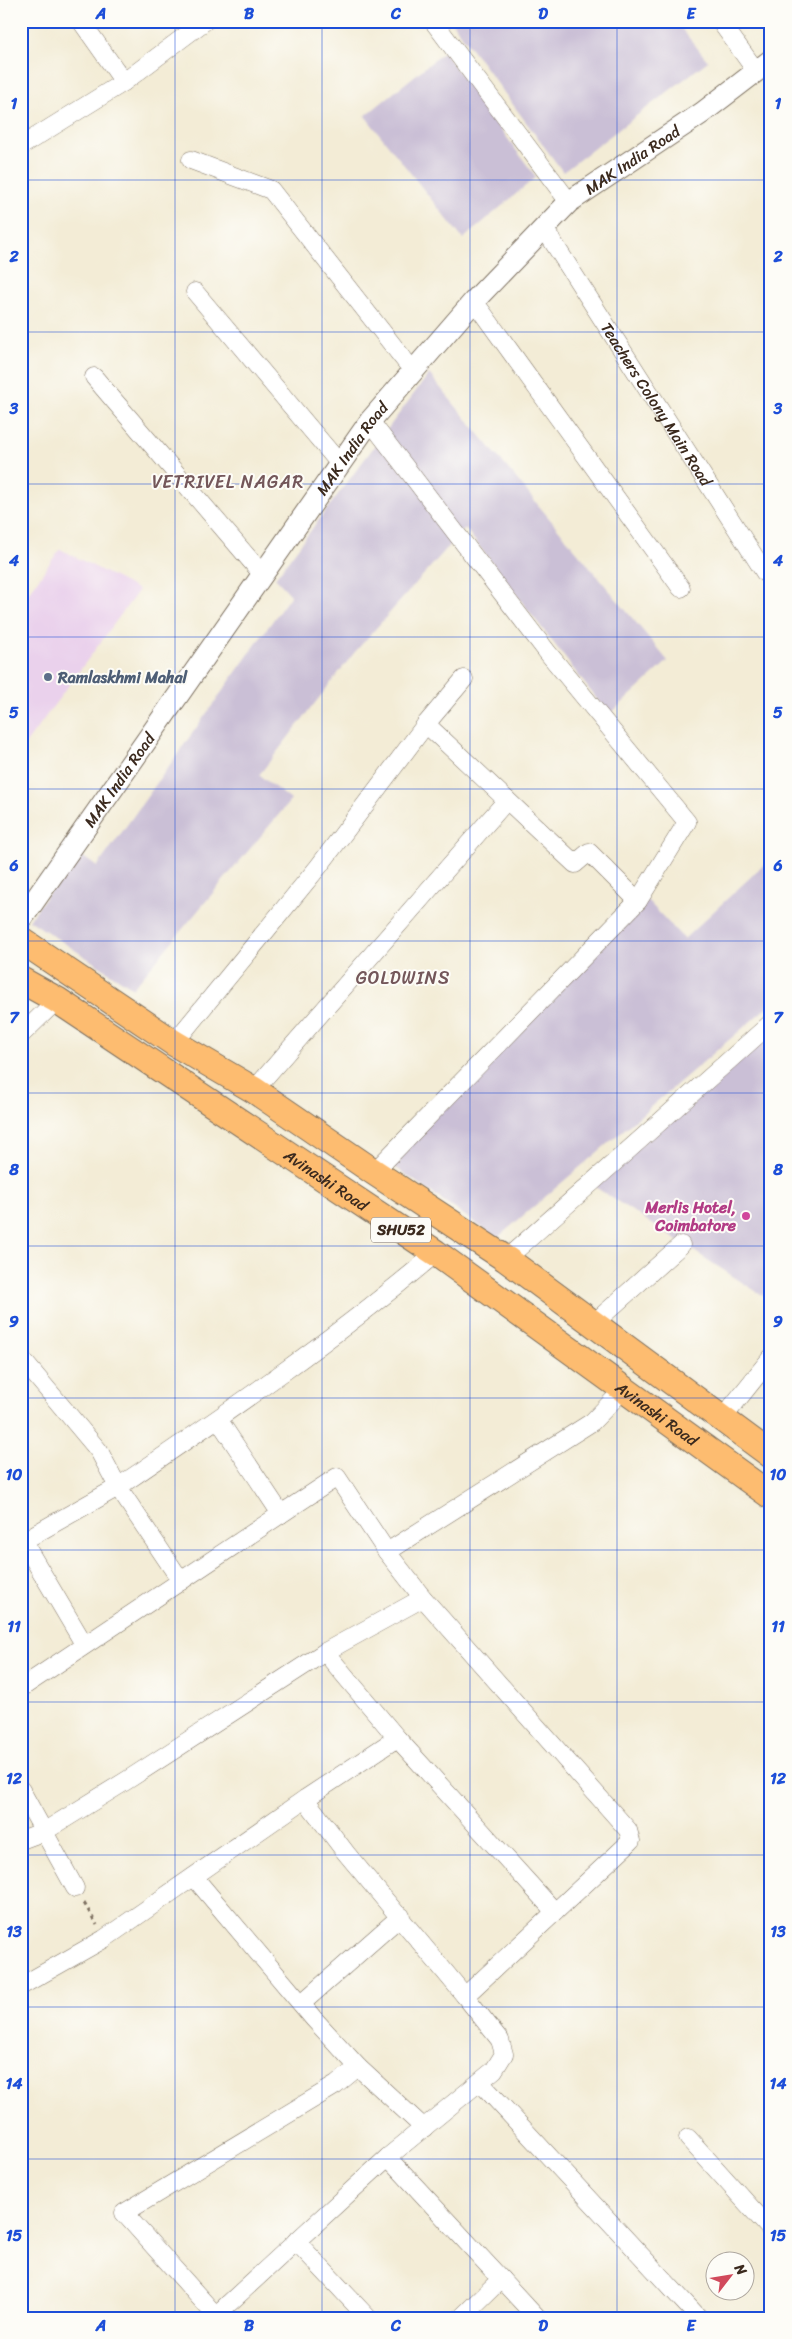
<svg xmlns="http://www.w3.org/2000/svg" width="792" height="2339" font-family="Sriracha,sans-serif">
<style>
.built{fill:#ead1ec}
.industrial{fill:#cabfd6}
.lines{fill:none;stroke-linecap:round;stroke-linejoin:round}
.minor-casing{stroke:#7b6e5e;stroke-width:19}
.tertiary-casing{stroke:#7b6e5e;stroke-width:23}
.primary-casing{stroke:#7b6e5e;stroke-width:28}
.path{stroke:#7b6e5e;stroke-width:3;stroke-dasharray:4 4;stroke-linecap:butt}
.minor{stroke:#fff;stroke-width:18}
.tertiary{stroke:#fff;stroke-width:21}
.primary{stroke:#fdbc70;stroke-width:26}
.grid{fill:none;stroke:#1d4ed8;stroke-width:1;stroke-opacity:0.55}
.service-dot{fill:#5c6f8a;stroke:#fdfcf7;stroke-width:2}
.hotel-dot{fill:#d1479c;stroke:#fdfcf7;stroke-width:2}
.labels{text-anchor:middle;stroke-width:4;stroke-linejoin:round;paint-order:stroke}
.shield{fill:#fdfcf7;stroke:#75695f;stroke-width:1}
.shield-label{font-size:15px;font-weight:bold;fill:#3b2a1e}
.street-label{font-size:16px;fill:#3b2a1e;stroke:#fdfcf7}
.service-label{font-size:16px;font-weight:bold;fill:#4e5e75;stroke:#fdfcf7;text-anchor:start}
.hotel-label{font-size:16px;font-weight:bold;fill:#b23c85;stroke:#fdfcf7;text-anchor:end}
.neighbourhood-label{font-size:18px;letter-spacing:1px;fill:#74575a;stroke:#fdfcf7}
.neatline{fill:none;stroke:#1d4ed8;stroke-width:2}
.grid-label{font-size:16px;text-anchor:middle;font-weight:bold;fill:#1d4ed8}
</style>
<rect width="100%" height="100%" fill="#fdfcf7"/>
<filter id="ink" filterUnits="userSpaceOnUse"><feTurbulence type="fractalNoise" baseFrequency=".02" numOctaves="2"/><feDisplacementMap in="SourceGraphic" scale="10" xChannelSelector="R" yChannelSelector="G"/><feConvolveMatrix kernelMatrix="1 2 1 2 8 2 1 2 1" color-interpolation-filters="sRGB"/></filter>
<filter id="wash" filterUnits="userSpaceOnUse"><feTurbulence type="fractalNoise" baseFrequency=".0096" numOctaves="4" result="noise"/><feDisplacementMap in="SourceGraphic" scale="20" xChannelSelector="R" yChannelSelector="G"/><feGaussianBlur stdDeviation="1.12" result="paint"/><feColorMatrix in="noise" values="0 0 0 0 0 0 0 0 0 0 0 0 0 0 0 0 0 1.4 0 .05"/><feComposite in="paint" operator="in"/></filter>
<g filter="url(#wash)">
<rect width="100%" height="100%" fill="#f3ecd6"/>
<path class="built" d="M60 549 139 590 21 750V603Z"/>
<path class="industrial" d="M451 21H675L708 61 563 172Z
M444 52 536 177 463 239 365 116Z
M429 374 668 661 609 715 465 528 354 653 259 775 291 800 133 988 29 920 78 853 97 867 291 595 275 578Z
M771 858V1004L497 1238 389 1163 647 900 684 939Z
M771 1033V1282L769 1284 771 1285V1301L592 1185Z"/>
</g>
<g filter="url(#ink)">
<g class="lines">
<g class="minor-casing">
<g id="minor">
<path d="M81 21 124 82"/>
<path d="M433 21 569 202"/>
<path d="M720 21 756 71"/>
<path d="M21 146 124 82 205 21"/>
<path d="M191 160 271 190 413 371"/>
<path id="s1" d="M544 228 765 573 771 569"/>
<path d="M195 292 340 464"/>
<path d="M474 301 681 588"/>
<path d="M94 377 263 575"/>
<path d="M370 421 548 653 687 822 638 901 374 1172"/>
<path d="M426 724 575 864 589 852 638 901"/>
<path d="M21 1035 57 1000"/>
<path d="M174 1043 319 866 426 724 464 679"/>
<path d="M254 1090 507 800"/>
<path d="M506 1259 771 1023"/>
<path d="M593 1324 681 1245"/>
<path d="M21 1358 99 1451 118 1487C227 1413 336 1338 436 1253"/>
<path d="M722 1419 771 1358"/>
<path d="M281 1514 337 1477 387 1552"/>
<path d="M21 1539 23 1541 118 1487 181 1581"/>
<path d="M23 1541 84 1644"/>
<path d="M325 1652 397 1738 555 1912"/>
<path d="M21 1688 281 1514 218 1419"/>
<path d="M21 1790 75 1888"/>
<path d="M305 1799 346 1853 465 1996"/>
<path d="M21 1840 45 1831 129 1779 325 1652 423 1598"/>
<path d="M194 1877 314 2019 358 2067 336 2085 124 2213 218 2318"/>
<path d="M21 1986 104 1939 305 1799 397 1738"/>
<path d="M302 2003 401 1916"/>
<path d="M358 2067 424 2128"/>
<path d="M480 2082 699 2318"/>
<path d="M688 2138 771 2230"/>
<path d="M388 2157 537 2318"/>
<path d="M296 2241 368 2318"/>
<path d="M213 2318 388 2157 494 2070 504 2054 500 2040 465 1996 631 1841 628 1830 423 1598 387 1552 592 1422 623 1390"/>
<path d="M461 2318 501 2279"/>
</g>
</g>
<g class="tertiary-casing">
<g id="tertiary">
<path id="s2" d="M21 920 370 421 474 301 569 202 702 113 771 60"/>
</g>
</g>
<g class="primary-casing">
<g id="primary">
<path d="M21 940 174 1043 254 1090 374 1172 506 1259 771 1455"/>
<path id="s3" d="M21 980 57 1000 436 1253 771 1496"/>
</g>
</g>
<path class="path" d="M84 1903 97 1925"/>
<use href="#minor" class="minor"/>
<use href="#tertiary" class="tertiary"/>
<use href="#primary" class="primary"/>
</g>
</g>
<path class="grid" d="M175 21V2318M322 21V2318M470 21V2318M617 21V2318M21 180H771M21 332H771M21 484H771M21 637H771M21 789H771M21 941H771M21 1093H771M21 1246H771M21 1398H771M21 1550H771M21 1702H771M21 1855H771M21 2007H771M21 2159H771"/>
<circle class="service-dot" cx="48" cy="677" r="5"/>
<circle class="hotel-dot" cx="746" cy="1216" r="5"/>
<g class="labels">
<rect class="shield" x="371" y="1217.5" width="60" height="25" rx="4"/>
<g class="shield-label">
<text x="401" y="1235">SHU52</text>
</g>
<g class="street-label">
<text dy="6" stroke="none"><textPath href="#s2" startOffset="981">MAK India Road</textPath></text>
<text dy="6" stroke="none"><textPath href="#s1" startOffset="209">Teachers Colony Main Road</textPath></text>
<text dy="6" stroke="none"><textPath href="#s2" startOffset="576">MAK India Road</textPath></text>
<text dy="6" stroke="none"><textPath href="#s2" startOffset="171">MAK India Road</textPath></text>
<text dy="6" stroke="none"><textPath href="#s3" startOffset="365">Avinashi Road</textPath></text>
<text dy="6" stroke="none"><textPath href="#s3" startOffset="770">Avinashi Road</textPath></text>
</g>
<g class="service-label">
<text x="58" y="683">Ramlaskhmi Mahal</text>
</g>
<g class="hotel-label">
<text x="736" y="1213">Merlis Hotel,<tspan x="736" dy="18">Coimbatore</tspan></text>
</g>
<g class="neighbourhood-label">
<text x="228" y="488">VETRIVEL NAGAR</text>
<text x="403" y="984">GOLDWINS</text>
</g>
</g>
<rect width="792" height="2339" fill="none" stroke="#fdfcf7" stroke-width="55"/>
<g transform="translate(730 2276) rotate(59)"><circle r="24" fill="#fdfcf7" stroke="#afa8a0"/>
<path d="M0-4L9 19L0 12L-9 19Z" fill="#d1495b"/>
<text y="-8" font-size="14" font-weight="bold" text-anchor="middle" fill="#3b2a1e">N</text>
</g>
<rect x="28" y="28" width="736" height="2284" class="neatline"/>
<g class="grid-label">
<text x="101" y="19">A</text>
<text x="249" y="19">B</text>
<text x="396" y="19">C</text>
<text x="543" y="19">D</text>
<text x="691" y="19">E</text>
<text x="14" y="109">1</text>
<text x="778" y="109">1</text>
<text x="14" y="262">2</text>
<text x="778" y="262">2</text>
<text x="14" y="414">3</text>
<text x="778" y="414">3</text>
<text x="14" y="566">4</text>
<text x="778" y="566">4</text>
<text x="14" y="718">5</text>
<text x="778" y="718">5</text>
<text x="14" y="871">6</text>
<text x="778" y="871">6</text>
<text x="14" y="1023">7</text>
<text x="778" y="1023">7</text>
<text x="14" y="1175">8</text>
<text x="778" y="1175">8</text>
<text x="14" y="1327">9</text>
<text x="778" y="1327">9</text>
<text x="14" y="1480">10</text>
<text x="778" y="1480">10</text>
<text x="14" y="1632">11</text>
<text x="778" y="1632">11</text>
<text x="14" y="1784">12</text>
<text x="778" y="1784">12</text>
<text x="14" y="1937">13</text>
<text x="778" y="1937">13</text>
<text x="14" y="2089">14</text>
<text x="778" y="2089">14</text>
<text x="14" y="2241">15</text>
<text x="778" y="2241">15</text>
<text x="101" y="2331">A</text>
<text x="249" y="2331">B</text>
<text x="396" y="2331">C</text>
<text x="543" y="2331">D</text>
<text x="691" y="2331">E</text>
</g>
</svg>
